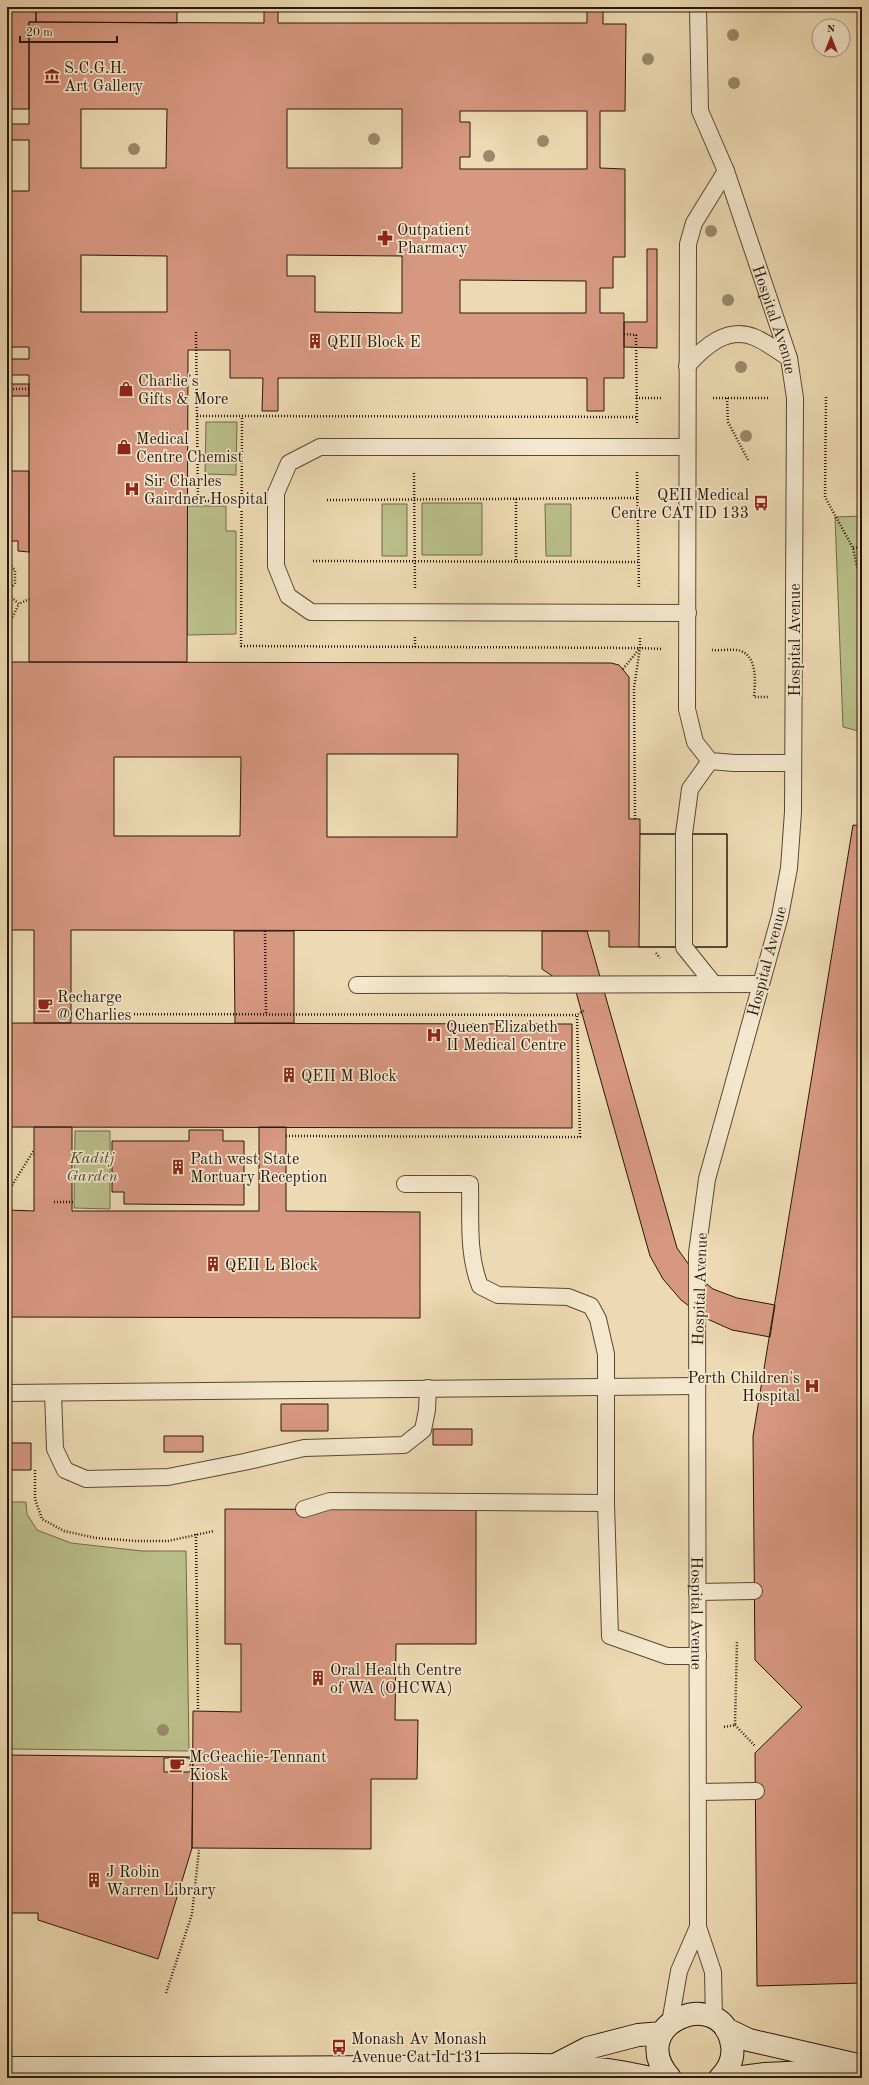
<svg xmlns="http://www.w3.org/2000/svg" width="869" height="2085" font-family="'Old Standard TT',serif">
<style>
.green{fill:#babf8a;stroke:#716b4c}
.building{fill:#d79881;stroke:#28170d;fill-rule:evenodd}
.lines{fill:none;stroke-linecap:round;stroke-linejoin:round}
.lane-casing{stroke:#594836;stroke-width:18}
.secondary-casing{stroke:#28170d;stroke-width:24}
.path{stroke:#28170d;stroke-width:2.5;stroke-dasharray:1 2;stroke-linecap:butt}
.lane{stroke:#f3e7cd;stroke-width:16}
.secondary{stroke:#f3e7cd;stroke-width:22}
.tree{fill:#998a6c}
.labels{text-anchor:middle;stroke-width:3.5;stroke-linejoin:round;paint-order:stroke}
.poi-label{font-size:16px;fill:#28170d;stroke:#f3e7cd;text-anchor:start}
.street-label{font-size:16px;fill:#28170d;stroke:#f3e7cd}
.park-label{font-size:16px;font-style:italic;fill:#544932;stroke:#f3e7cd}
</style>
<rect width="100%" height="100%" fill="#eddab2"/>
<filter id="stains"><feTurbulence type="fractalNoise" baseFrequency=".005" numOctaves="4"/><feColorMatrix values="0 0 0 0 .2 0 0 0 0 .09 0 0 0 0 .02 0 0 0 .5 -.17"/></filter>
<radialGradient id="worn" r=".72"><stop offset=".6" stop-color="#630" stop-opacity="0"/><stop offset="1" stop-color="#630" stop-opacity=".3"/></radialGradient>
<path class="green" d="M206 422H237L236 475 205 474Z
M422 503H482V555H422Z
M382 504H407V556H382Z
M545 504H571V556H546Z
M187 506H226V531H236V634L187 635Z
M862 516V732L843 727 835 517Z
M75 1131H110V1209L74 1208Z
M7 1502H26L27 1514 37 1530 71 1543 142 1551H186L189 1751 7 1749Z"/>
<path class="building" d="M7 7H36V22H29V109H7Z
M36 7H177V23L36 22Z
M264 7H278V23H587V7H603V24H626L625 111H600V168L625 169V257H613V288H600V313H624V378H604V411H587V378H278V411H262L263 378H230V350H188L187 662H29V375H7V359H29V347H7V191H29V140H7V124H29V22L264 23ZM81 109H167L166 168H81ZM287 109H402V168H287ZM460 111H587V169H460V157H470V122H460ZM81 255 167 256V312H81ZM287 255 402 256V313L315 312V276H287ZM460 280 586 281V313H460Z
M647 249H657V348L624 347V322H647Z
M7 384H29V396H7Z
M7 471H29V552L18 551V541H7Z
M7 662 611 663 619 665 629 677V819H640V834H727V947H609V931L71 930V1023H34V930H7ZM327 754H458L457 837H327ZM114 757H241L240 836H114Z
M853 825 862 826V1983L757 1986 755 1753 802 1707 755 1660 753 1436Z
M640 834H727V947H639Z
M234 931H294V1023H235Z
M542 931H587L677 1248 697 1276 713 1289 737 1298 775 1305 770 1337 732 1330 705 1318 681 1300 663 1279 650 1256 576 992 542 969Z
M7 1023 572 1024V1128L7 1127Z
M34 1127H72V1211H259V1127H286V1211L420 1212V1318L7 1317V1210L34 1211Z
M189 1130H223V1141H244V1205L124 1204V1192H112V1141H189Z
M281 1404H328V1431H281Z
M433 1429H472V1445H433Z
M164 1436H203V1452H164Z
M7 1443H31V1470H7Z
M225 1509 476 1510V1644H396L395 1720H418L417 1779H371V1849L192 1848 193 1711 241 1712V1644H225Z
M7 1755 193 1757 192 1848 158 1959 38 1920V1913H7Z
M164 1758H190V1772H164Z"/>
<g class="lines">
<g class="lane-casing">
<g id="lane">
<path id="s1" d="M698 7 700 111 726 171 789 358 795 398 793 812 789 868 780 916 707 1179 697 1253 698 1927 713 1972 714 2018"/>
<path d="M726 171 694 223 688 244 687 709 695 742 710 761 734 763H793"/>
<path d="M687 366C704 347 727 326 754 337 766 342 778 351 789 358"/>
<path d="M687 447H320L289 463 276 493V566L288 596 311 612 688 613"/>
<path d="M710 761 690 789 684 834V947L713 983"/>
<path d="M357 985 761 984"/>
<path d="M405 1184H470C471 1218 467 1253 480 1286L498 1295 568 1297 591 1306 598 1319 606 1354V1503L610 1636 667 1656H698"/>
<path d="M7 1393 697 1386"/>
<path d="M53 1393 55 1449 65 1470 86 1479 168 1477 244 1462 304 1448 404 1445 423 1430 427 1410 428 1388"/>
<path d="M304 1509 330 1501 606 1503"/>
<path d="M697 1592 754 1591"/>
<path d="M699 1792 756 1791"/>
<path d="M670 2023 679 1971 698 1927"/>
</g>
</g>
<g class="secondary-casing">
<path id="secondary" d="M726 2029 749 2040 862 2066
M557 2064 588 2048 638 2035 662 2033
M7 2068C137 2068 266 2068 396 2067 483 2066 566 2058 651 2078
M670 2078C623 2024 722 1983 732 2045 734 2058 729 2069 720 2078
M735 2078 765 2074 851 2070"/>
</g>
<path class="path" d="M196 332 198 501
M624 334 636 335 637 423
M7 389H29
M826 397 825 497 853 548 862 589
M636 398H662
M713 398H770
M727 398 728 422 748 460
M197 416H242
M636 417 242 416 241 646 640 648
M637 472 639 589
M414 473 415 588
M516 499V562
M327 500 637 498
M187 501H242
M853 548 862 547
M313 561 638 562
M7 562 15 570V583L7 593
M7 593 19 604 29 599
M7 628 19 604
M415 637V647
M640 638V648L663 649
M712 650C720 651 733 648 741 651 758 658 755 683 754 697H769
M623 669 640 648
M635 819 634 688 640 648
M265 931 266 1014
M656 953 660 958
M71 1014 577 1015 585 1010
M286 1136 580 1137 577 1015
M7 1187H11L34 1150
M54 1202H74
M35 1470V1499L42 1519 64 1531 96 1538 136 1541H168L214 1531
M196 1534 198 1709
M735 1725 755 1746
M724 1727 735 1725 737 1641
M166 1993 192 1914 199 1850"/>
<use href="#lane" class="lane"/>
<use href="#secondary" class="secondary"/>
</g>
<g class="tree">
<circle cx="733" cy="35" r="6"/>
<circle cx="648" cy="59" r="6"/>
<circle cx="734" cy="83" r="6"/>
<circle cx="374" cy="139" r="6"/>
<circle cx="543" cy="141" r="6"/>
<circle cx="134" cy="149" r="6"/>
<circle cx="489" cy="156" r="6"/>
<circle cx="711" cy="231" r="6"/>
<circle cx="728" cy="300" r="6"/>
<circle cx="741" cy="367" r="6"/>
<circle cx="746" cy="436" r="6"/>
<circle cx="163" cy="1730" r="6"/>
</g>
<defs>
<g id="museum-bare" transform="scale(1.2)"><path d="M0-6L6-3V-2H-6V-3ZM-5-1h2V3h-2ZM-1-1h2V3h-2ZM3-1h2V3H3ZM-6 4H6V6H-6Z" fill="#8f2418" stroke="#f3e7cd" stroke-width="2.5" paint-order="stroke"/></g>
<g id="pharmacy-bare" transform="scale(1.2)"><path d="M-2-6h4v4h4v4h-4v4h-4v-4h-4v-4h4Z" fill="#8f2418" stroke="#f3e7cd" stroke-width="2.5" paint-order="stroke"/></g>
<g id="building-bare" transform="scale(1.2)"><path d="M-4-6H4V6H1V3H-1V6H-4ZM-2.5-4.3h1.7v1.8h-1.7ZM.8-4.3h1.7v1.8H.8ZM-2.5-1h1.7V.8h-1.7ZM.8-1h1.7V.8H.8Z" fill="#8f2418" stroke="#f3e7cd" stroke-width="2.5" paint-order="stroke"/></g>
<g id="shop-bare" transform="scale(1.2)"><path d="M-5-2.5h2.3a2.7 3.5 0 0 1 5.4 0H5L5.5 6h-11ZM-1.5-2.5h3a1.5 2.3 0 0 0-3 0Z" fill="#8f2418" stroke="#f3e7cd" stroke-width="2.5" paint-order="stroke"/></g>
<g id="hospital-bare" transform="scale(1.2)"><path d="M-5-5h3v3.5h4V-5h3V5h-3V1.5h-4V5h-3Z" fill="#8f2418" stroke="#f3e7cd" stroke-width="2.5" paint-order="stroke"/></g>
<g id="bus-bare" transform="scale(1.2)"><path d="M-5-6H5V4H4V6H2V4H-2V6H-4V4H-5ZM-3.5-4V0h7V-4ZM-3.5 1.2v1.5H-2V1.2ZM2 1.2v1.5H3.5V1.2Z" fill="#8f2418" stroke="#f3e7cd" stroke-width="2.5" paint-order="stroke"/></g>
<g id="cafe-bare" transform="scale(1.2)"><path d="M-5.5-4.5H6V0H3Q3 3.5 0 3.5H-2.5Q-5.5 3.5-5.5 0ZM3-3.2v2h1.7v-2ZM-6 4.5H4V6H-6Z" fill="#8f2418" stroke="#f3e7cd" stroke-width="2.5" paint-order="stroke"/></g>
</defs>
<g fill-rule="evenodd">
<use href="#museum-bare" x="52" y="76"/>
<use href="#pharmacy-bare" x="385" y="238"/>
<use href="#building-bare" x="315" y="341"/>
<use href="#shop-bare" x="126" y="389"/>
<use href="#shop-bare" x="124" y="447"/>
<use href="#hospital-bare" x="132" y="489"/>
<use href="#bus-bare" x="761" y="503"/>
<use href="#cafe-bare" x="45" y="1005"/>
<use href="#hospital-bare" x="434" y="1035"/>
<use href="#building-bare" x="289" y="1075"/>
<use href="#building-bare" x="178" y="1167"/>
<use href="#building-bare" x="213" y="1264"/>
<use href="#hospital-bare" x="812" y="1386"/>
<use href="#building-bare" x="318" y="1678"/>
<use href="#cafe-bare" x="177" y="1765"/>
<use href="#building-bare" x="94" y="1880"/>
<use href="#bus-bare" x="339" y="2047"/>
</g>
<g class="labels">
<g class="poi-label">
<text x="64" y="73">S.C.G.H.<tspan x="64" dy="18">Art Gallery</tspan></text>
<text x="397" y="235">Outpatient<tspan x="397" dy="18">Pharmacy</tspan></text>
<text x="327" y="347">QEII Block E</text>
<text x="138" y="386">Charlie's<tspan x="138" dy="18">Gifts &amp; More</tspan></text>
<text x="136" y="444">Medical<tspan x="136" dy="18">Centre Chemist</tspan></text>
<text x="144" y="486">Sir Charles<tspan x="144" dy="18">Gairdner Hospital</tspan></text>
<text x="749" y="500" text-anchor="end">QEII Medical<tspan x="749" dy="18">Centre CAT ID 133</tspan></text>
<text x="57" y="1002">Recharge<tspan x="57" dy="18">@ Charlies</tspan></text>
<text x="446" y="1032">Queen Elizabeth<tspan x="446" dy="18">II Medical Centre</tspan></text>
<text x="301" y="1081">QEII M Block</text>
<text x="190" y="1164">Path west State<tspan x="190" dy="18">Mortuary Reception</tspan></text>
<text x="225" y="1270">QEII L Block</text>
<text x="800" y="1383" text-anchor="end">Perth Children's<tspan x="800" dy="18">Hospital</tspan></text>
<text x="330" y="1675">Oral Health Centre<tspan x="330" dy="18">of WA (OHCWA)</tspan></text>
<text x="189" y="1762">McGeachie-Tennant<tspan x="189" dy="18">Kiosk</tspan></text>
<text x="106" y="1877">J Robin<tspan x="106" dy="18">Warren Library</tspan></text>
<text x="351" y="2044">Monash Av Monash<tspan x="351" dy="18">Avenue Cat Id 131</tspan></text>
</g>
<g class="street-label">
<text dy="6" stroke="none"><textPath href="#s1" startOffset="326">Hospital Avenue</textPath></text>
<text transform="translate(794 640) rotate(-90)" y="6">Hospital Avenue</text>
<text transform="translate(766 961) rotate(-75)" y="6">Hospital Avenue</text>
<text transform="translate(699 1289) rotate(-88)" y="6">Hospital Avenue</text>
<text dy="6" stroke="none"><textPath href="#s1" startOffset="1634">Hospital Avenue</textPath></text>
</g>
<g class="park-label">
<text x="92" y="1163">Kaditj<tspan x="92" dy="18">Garden</tspan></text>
</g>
</g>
<rect width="869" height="2085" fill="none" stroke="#eddab2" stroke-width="24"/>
<rect x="8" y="8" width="853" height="2069" fill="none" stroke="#28170d" stroke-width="2"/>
<rect x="12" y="12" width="845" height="2061" fill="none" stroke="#28170d"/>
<g transform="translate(831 38)"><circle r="19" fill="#f3e7cd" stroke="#a29480"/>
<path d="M0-3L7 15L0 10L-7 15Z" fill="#8f2418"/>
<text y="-6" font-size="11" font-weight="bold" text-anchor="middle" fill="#28170d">N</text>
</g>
<path d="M20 36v6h97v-6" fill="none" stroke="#28170d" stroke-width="2"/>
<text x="26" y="36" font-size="12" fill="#28170d" stroke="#f3e7cd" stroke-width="3" paint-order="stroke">20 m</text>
<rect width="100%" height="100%" filter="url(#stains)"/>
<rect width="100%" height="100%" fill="url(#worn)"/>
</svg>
